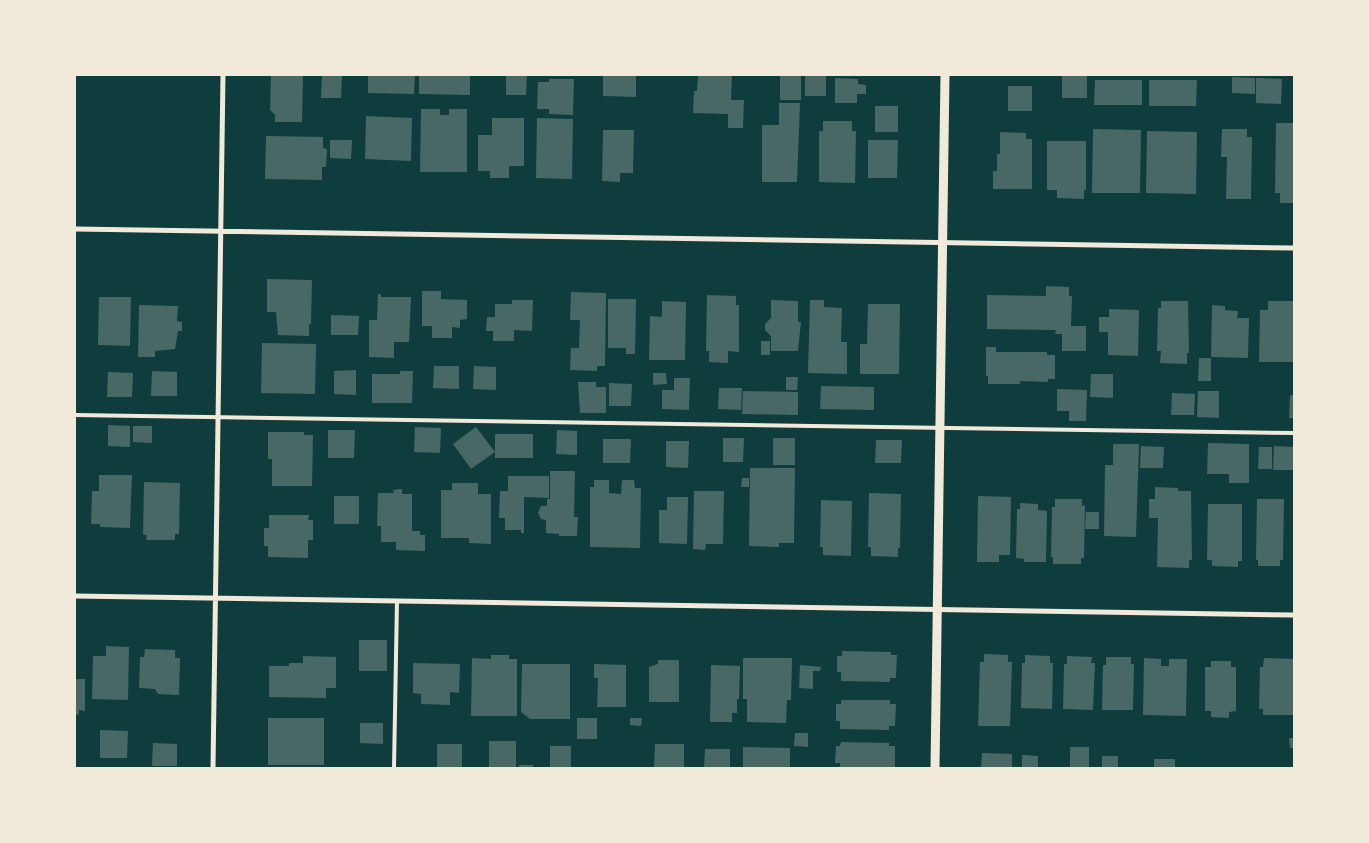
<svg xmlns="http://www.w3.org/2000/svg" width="1369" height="843" font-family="Quicksand,sans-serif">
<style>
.building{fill:#486865}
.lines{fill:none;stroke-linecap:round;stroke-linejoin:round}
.service{stroke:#f1e9da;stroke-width:4}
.minor{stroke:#f1e9da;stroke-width:5}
.tertiary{stroke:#f1e9da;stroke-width:9}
</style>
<rect width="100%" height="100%" fill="#0f3d3e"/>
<path class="building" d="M271 75H303L302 122H275V115L270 110Z
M322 75H342L341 98H321Z
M368 75H415L414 94 368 93Z
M419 75H470V95L419 94Z
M506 75H527L526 95H506Z
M603 75H636V97L603 96Z
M698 75H732L731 100H744L743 128H728V114L693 113 694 91H697Z
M780 75H801V100H780Z
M805 75H826V96H805Z
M1062 76H1087V98H1062Z
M1232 77 1255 78V94L1232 93Z
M835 78 858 79V84L866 85V94H857V103H835Z
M1256 78 1282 79 1281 104 1256 103Z
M549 79H574L573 115 549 114V109H537L538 82H549Z
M1095 80H1142V105H1094Z
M1149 80H1197L1196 106H1149Z
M1008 86H1032V111H1008Z
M779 103H800L797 182H762V125H779Z
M875 106H898V132H875Z
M421 109H440V115H449V109H467V172H420Z
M366 116 412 118 411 161 365 159Z
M492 118H524V166H509V178H490V171H478V135H492Z
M537 118 573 119 572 179 536 178Z
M823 121H852V131H856L855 183 819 182V131H823Z
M1276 123H1294V203H1280V193H1275Z
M1093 129 1141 130 1140 193H1092Z
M1222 129H1247V137H1252L1251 199H1226L1227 157H1221Z
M603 130H634L633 173H620V182L602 181Z
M1147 131 1197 132 1196 194 1146 193Z
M1000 132 1026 133V139H1032V189H993V171H997V154H1000Z
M266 136 323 137V148L327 149 326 167H322V180L265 179Z
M330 140H352L351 159 330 158Z
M868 140H898L897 178H868Z
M1047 141H1086V190H1084V199L1057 198V190H1047Z
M267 279 312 280 311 324H309V336L278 335 276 312H267Z
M1046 286 1069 287V296H1072L1071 326H1086V351H1062V334H1055L1056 330 987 329V295L1046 296Z
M422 291H441V299L467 300V319L460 320V328L452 327V338H432V326H422Z
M571 292 606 293 605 366H597V371L570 370 571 348H579L580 320H570Z
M378 294H381V297H411L409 342H394V358L369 357V320H377Z
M707 295 736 296V305H739V352L728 351V363L709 362V351H706Z
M99 297H131L130 346 98 345Z
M608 299H636L635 354H626V348H608Z
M512 300H533L532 331 514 330V341H493V331H486L487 317H495V304H512Z
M771 300 798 301V322H801L798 351H771V336L765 330V324L771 318Z
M810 300H824V307L842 308 841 342H847V374L808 373Z
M662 301 686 302 685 360H649L650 316 662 317Z
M1161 301H1188L1189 353H1187V364L1160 363 1161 351H1157L1158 308H1161Z
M1268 301H1294V362H1259L1260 310H1268Z
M868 304H900L899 374H860V344H867Z
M139 305 178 306 177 321 182 322V331H178L175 349 155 351V357H138Z
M1212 305 1225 306V310L1238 311 1237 318H1249L1248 358 1211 357Z
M1109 309 1139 310 1138 356 1108 355V332H1099V317H1109Z
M331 315 359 316 358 335H331Z
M761 341H770V355H761Z
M262 343 316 344 315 394 261 393Z
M986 347H996V352H1047V355H1055V379H1048V382L1020 381V384H988V376H986Z
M1199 358H1211V381H1198Z
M434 366H459V389L433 388Z
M474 366 496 367V390L473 389Z
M356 370V395L334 394V371Z
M152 371 177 372V396H151Z
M400 371H413L412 403H372V374H400Z
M108 372 133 373 132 397H107Z
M653 373H666L667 384 653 385Z
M1091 374H1113V398L1090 397Z
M786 377H798L797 390H786Z
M674 378H690L689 410 662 409V390H674Z
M578 382H596V387H606V413H580Z
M609 383 632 384 631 406H609Z
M821 386 874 387V410L820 409Z
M719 388H742L741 410 718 409Z
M1057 389 1087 390 1086 421H1069V411H1057Z
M743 391 798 392V415L742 414Z
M1198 391H1219V418L1197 417Z
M1172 393 1195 394 1194 415H1171Z
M1290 395H1294V418H1289Z
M108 425 130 426V447L108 446Z
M133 426H152V443L133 442Z
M415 427 441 428 440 453 414 452Z
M476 427 495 452 471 469 453 444Z
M328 430H355L354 458H328Z
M557 430 577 431V455L556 454Z
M268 432H304V435H313L312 486H272V459H268Z
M495 434H533V458H495Z
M723 438H744L743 462H723Z
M773 438H795V465H773Z
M603 439H631L630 463H603Z
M876 440H902L901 463H875Z
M666 441H689L688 468 666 467Z
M1208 443 1249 444V483H1229V474H1207Z
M1113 444H1139L1136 537 1104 536 1105 465H1113Z
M1141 446 1164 447 1163 468H1140Z
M1274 446 1294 447V470H1273Z
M1259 447H1272V469H1258Z
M750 468H795L794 543H779V547L749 546Z
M550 471H575L574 517H578L577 536H559V534L546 533V520L541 519 538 513 541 506H547V499H550Z
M99 475H132L130 528 100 527V524H91L92 491H99Z
M508 476H549V498L524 497V533H521V530H505V518H499L500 491H508V498Z
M742 478H749V487H741Z
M594 480H609V493L621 494 622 480H634L635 488H641L640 548 590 547V487H594Z
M144 482 180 483 179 534H175V540H146L147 535H143Z
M452 483H478V494H491V544L469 543V538H441V490H452Z
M1155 487 1178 488V491H1191L1192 560H1189V568L1157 567 1158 518H1149V499H1155Z
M402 489V494H412V531H420V535H425V551L396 550V542H381V526H377L378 493H394L393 490Z
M694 491H724L723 544H706L705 550 693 549Z
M869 493 901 494 900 548H898V557L871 556V547H868Z
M334 496H359V524H334Z
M978 496 1011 497 1010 555H999V562H977Z
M667 497H688L687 544 659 543V510H667Z
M1055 499H1082V506L1085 505 1084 558H1081V564H1053V557H1051L1052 507H1055Z
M1257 499H1284L1283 560H1280V566H1258V560H1256Z
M821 500 852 501 851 556 823 555V547H820Z
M1020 503 1038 504V510L1047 511 1046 562H1024V559L1016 558 1017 509H1020Z
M1208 504H1242V561H1238V567L1212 566V560H1207Z
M1086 512H1099V529H1085Z
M269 515H309L308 520H313V540H308V558L268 557V546H264V528H269Z
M359 640H387V671H359Z
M106 646 129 647 128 700 92 699 93 656H106Z
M145 649 175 650V658H180L179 695 158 694 155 689 139 688 140 657H144Z
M842 651 891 652V655H897L896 678H890V682L841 681V672H837V656H842Z
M984 654 1008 655V662H1012L1010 726H978L980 662H984Z
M491 655H509V659H517V716H471L472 658 491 659Z
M1025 655 1050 656V663H1053L1052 709 1021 708 1022 663H1025Z
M303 656 336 657V688H326V698L269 697V666H289V663H303Z
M1067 656 1092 657 1091 663H1095L1093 710 1063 709 1064 664H1067Z
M1106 657H1131V664H1134L1133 710H1102L1103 665H1106Z
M743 658H792L791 700H787L786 723 747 722V699H743Z
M1144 658 1161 659V666H1169V659H1187L1186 716 1143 715Z
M1264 658 1294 659V715H1263V709H1259L1260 667H1263Z
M658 660H679V702H649V667L658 664Z
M1211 661H1231V667H1236V711L1229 712V718L1211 717V711H1205V667H1211Z
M413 663 460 664 459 693 450 692V705L421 704V694L413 693Z
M522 664H570V719H530L521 712Z
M594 664 626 665V707H597L598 678H594Z
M711 665 740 666 739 699H737V713H732V722H710Z
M800 665 821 667 820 671H813V689L799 688Z
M75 679H85V711L79 710V714L75 715Z
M841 700H890V704H896L895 726H889V730L840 729V721H836V704H841Z
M268 718H324V765H268Z
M577 718H597V739H577Z
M630 718H642L641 726 630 725Z
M360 723H383V744L360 743Z
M100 730 128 731 127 758H100Z
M795 733H808V747L794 746Z
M1289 738H1294V748H1290Z
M489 741H516V768H489Z
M841 742 889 743V746H895V768H840V763H835L836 746H840Z
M153 743 177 744V766H152Z
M437 744H462V768H437Z
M655 744H684V768H654Z
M550 746H571V767H550Z
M743 747 790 748V768H743Z
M1070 747H1089V768H1070Z
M705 749H730V768H704Z
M982 753 1012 754V768H981Z
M1022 755 1038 756V768H1022Z
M1102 756H1118V768H1102Z
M1154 759H1175V768H1154Z
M519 765H533V768H519Z"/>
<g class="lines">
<path class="service" d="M75 415 1294 433
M394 768 397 601"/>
<path class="minor" d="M75 229 1294 248
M75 596 1294 615
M213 768 223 75"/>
<path class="tertiary" d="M935 768 945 75"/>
</g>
<rect width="1369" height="843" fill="none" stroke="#f1e9da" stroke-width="152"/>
</svg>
